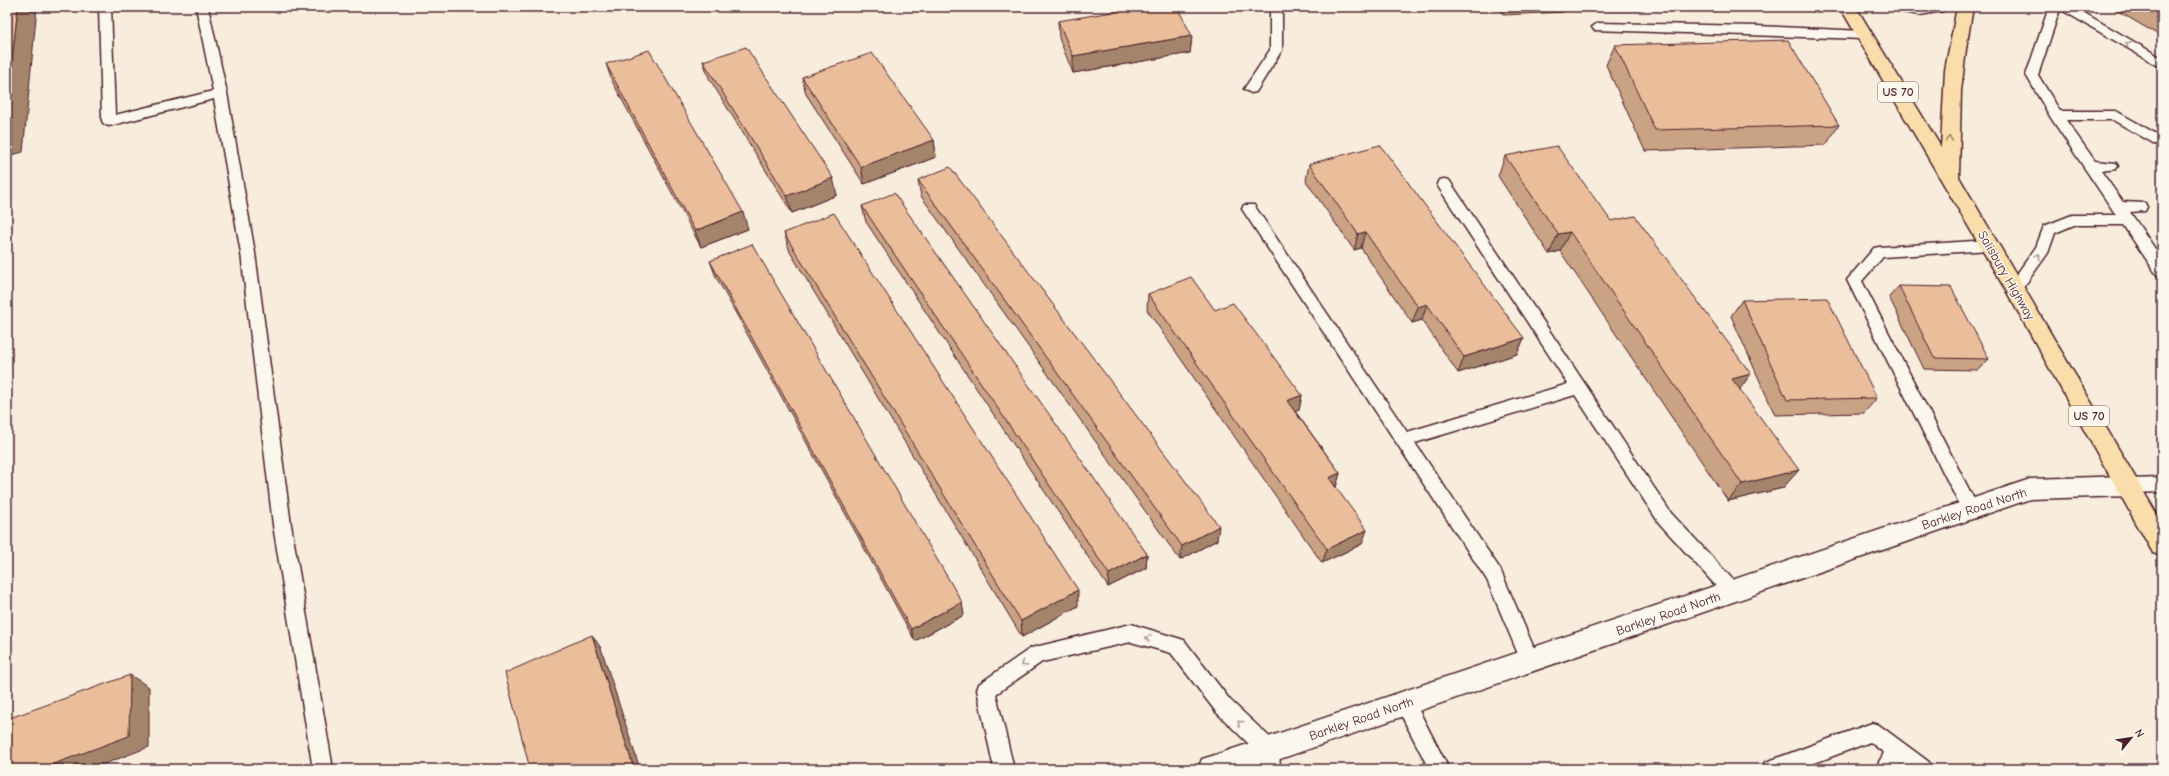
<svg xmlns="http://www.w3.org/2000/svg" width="2169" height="776" font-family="'Comic Neue',sans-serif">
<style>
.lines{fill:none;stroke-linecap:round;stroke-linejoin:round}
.service-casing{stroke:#4a1f2b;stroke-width:3}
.minor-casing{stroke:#4a1f2b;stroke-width:3}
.tertiary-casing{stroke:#4a1f2b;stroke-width:3}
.trunk-casing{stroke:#4a1f2b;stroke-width:3}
.service{fill:#fbf7ec;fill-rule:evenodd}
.minor{fill:#fbf7ec;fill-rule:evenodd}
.tertiary{fill:#fbf7ec;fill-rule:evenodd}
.trunk{fill:#f9deab;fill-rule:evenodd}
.wall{fill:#caa385;stroke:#4a1f2b}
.shaded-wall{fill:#a4856c;stroke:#4a1f2b}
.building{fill:#ebbe9b;stroke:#4a1f2b}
.oneway{stroke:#ab9695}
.oneway2{stroke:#a27e6b}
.labels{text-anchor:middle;stroke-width:3;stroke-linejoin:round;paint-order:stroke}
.shield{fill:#fbf7ec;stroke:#7f6065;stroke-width:1}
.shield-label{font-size:12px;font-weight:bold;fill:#4a1f2b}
.street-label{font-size:13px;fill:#4a1f2b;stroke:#fbf7ec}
</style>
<rect width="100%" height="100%" fill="#f8ecdc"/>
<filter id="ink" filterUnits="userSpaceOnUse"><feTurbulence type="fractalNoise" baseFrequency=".025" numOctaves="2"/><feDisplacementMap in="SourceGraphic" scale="8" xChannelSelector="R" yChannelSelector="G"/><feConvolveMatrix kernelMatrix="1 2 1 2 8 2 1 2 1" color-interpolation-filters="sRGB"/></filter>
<g filter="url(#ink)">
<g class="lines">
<g class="service-casing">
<path id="service" d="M99 7H111L115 115 213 91 196 7H208L227 93 255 253 291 525 333 769H313L273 525 241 253 214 99 109 126 104 124 102 121Z
M1270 7H1282V50L1256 92 1251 93 1244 89 1270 50Z
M2049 7H2074L2162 58V68L2060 9 2038 75 2060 111H2116L2162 137V148L2113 120H2066L2095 161 2116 163 2118 166 2116 169 2101 171 2123 202 2145 203 2147 207 2145 211 2130 212 2162 259V277L2157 275 2123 225H2074L2055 233 2048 253 2020 292 2015 294 2010 292 2007 288 2036 247 2044 226 2072 215H2116L2051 118 2026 75Z
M1598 23 1756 26 1864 31 1870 35 1864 39 1594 30 1592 27Z
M1444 179 1449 180 1671 513 1738 585 1741 591 1738 597 1732 599 1726 597 1659 523 1575 395 1415 443 1500 569 1539 660 1537 666 1530 669 1523 666 1487 580 1242 209 1244 205H1254L1407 432 1568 384 1439 188 1437 184 1439 180Z
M1990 240 1995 241 1997 245 1995 249 1990 250 1883 257 1862 281 1979 509 1976 514 1970 516 1964 514 1847 280 1874 248 1879 247Z
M2162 478V492L2129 493 2123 491 2121 486 2123 481 2129 479Z
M1131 624 1184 640 1230 700 1276 743 1279 750 1280 769H1260L1259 754 1216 712 1171 653 1131 642 1042 662 996 694 1014 769H994L977 690 979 684 1031 648Z
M1405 694 1412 697 1449 769H1429L1395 703 1398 697Z
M1872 723 1879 725 1929 762 1932 769H1906L1900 764 1897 769H1875L1884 753 1870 742 1799 769H1763L1766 762Z"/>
</g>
<g class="minor-casing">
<path id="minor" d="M2129 476 2137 479 2141 486 2137 493 2129 496 2030 499 1251 769H1198L1202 759 1212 756 2030 479Z"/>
</g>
<g class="tertiary-casing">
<path id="tertiary" d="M1896 7H1945L1943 11 1920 15 1898 11Z"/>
</g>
<g class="trunk-casing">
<path id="trunk" d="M1840 7H1856L1941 147 1945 70 1957 7H1973L1966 49 1961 91 1959 177 2162 523V556L2153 553 2008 294Z"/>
</g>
<use href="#service" class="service"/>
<use href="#minor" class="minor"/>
<use href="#tertiary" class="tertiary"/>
<use href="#trunk" class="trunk"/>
</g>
<path class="wall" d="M1499 7H1565L1563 12 1503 15Z
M1583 7H1645L1644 10H1584Z
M1649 7H1711L1710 10 1650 9Z
M2111 7H2162V37Z
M1058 21 1192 36 1190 53 1073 73 1059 38Z
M1615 45 1839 125 1826 145 1645 151 1606 65Z
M703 61 837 195 792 213 709 78Z
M606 64 748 229 701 247 612 81Z
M802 77 934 140 936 157 864 184 806 94Z
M1505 156 1611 221 1740 389 1783 488 1728 501 1560 251 1549 254 1498 176Z
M1309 164 1524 338 1517 354 1458 373 1422 320 1412 323 1361 248 1354 250 1306 181Z
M918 180 1217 540 1180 560 921 196Z
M862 206 1147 554 1146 568 1108 587 866 222Z
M784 233 1078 606 1022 637 790 252Z
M710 261 964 615 915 641 716 277Z
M1899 286 1989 359 1978 370 1924 369 1889 297Z
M1148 294 1215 310 1302 395 1299 410 1295 411 1340 473 1336 487 1362 544 1322 563 1147 310Z
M1742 300 1877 398 1864 413 1775 415 1731 316Z"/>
<path class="shaded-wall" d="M18 7H37L23 152 7 156V103Z
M1192 36 1190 53 1073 73V56Z
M934 140 936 157 864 184 861 167Z
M833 178 837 195 792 213 787 196Z
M743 212 748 229 701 247 695 231Z
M1365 232 1361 248 1354 250 1358 234Z
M1570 232 1560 251 1549 254 1558 234Z
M1427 304 1422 320 1412 323 1418 307Z
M1524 338 1517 354 1458 373 1464 357Z
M1751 374 1737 393 1732 379Z
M1302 395 1299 410 1284 416 1287 401Z
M1799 470 1783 488 1728 501 1742 484Z
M1340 473 1336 487 1329 478Z
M1219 526 1217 540 1180 560 1182 546Z
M1367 530 1362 544 1322 563 1327 549Z
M1147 554 1146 568 1108 587 1109 574Z
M1078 590V606L1022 637 1021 621Z
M962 602 964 615 915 641 911 629Z
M592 635 601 648 640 769H634Z
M130 675 149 687V747L91 769H40Z"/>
<path class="building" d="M7 7H18L7 103Z
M1143 7H1177L1192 36 1073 56 1058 21Z
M2154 7H2162V11Z
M1788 40 1839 125 1655 130 1615 45Z
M746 47 833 178 787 196 703 61Z
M649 50 743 212 695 231 606 64Z
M872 53 934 140 861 167 802 77Z
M1380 145 1524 338 1464 357 1427 304 1418 307 1365 232 1358 234 1309 164Z
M1557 146 1611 221 1635 216 1751 374 1732 379 1799 470 1742 484 1570 232 1558 234 1505 156Z
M950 167 1219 526 1182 546 918 180Z
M894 193 1147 554 1109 574 862 206Z
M834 213 1078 590 1021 621 784 233Z
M752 244 962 602 911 629 710 261Z
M1191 277 1215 310 1233 303 1302 395 1287 401 1340 473 1329 478 1367 530 1327 549 1148 294Z
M1899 286 1951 287 1989 359 1934 358Z
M1827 298 1877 398 1787 400 1742 300Z
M592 635 634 769H530L505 673Z
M130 675 129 736 40 769H7V719Z"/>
<defs><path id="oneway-chevron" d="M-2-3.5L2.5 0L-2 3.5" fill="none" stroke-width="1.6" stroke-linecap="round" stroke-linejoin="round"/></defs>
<g class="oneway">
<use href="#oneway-chevron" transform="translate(2128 44) rotate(-150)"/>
<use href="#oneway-chevron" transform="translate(2038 256) rotate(-56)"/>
<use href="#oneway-chevron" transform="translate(1148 638) rotate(-164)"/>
<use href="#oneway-chevron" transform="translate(1024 664) rotate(145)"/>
<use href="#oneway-chevron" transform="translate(1240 723) rotate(-137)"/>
</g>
<use class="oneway2" href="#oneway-chevron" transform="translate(1949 139) rotate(-91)"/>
</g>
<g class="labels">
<g class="shield">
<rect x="1878" y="82" width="40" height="20" rx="3"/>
<rect x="2069" y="406" width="40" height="20" rx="3"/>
</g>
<g class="shield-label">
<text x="1898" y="96">US 70</text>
<text x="2089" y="420">US 70</text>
</g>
<g class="street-label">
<text transform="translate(2007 275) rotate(60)" y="5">Salisbury Highway</text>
<text transform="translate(1974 508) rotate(-18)" y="5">Barkley Road North</text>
<text transform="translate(1668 613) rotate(-19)" y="5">Barkley Road North</text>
<text transform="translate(1361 718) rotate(-19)" y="5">Barkley Road North</text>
</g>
</g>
<rect width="2169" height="776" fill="none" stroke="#fbf7ec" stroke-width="24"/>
<rect x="12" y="12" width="2145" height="752" fill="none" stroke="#4a1f2b" stroke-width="1.5" filter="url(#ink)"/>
<g transform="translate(2131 738) rotate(60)" stroke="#fbf7ec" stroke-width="3" paint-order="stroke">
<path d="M0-3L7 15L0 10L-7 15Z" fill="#4a1f2b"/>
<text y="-6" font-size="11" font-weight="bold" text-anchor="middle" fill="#4a1f2b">N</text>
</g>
</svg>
